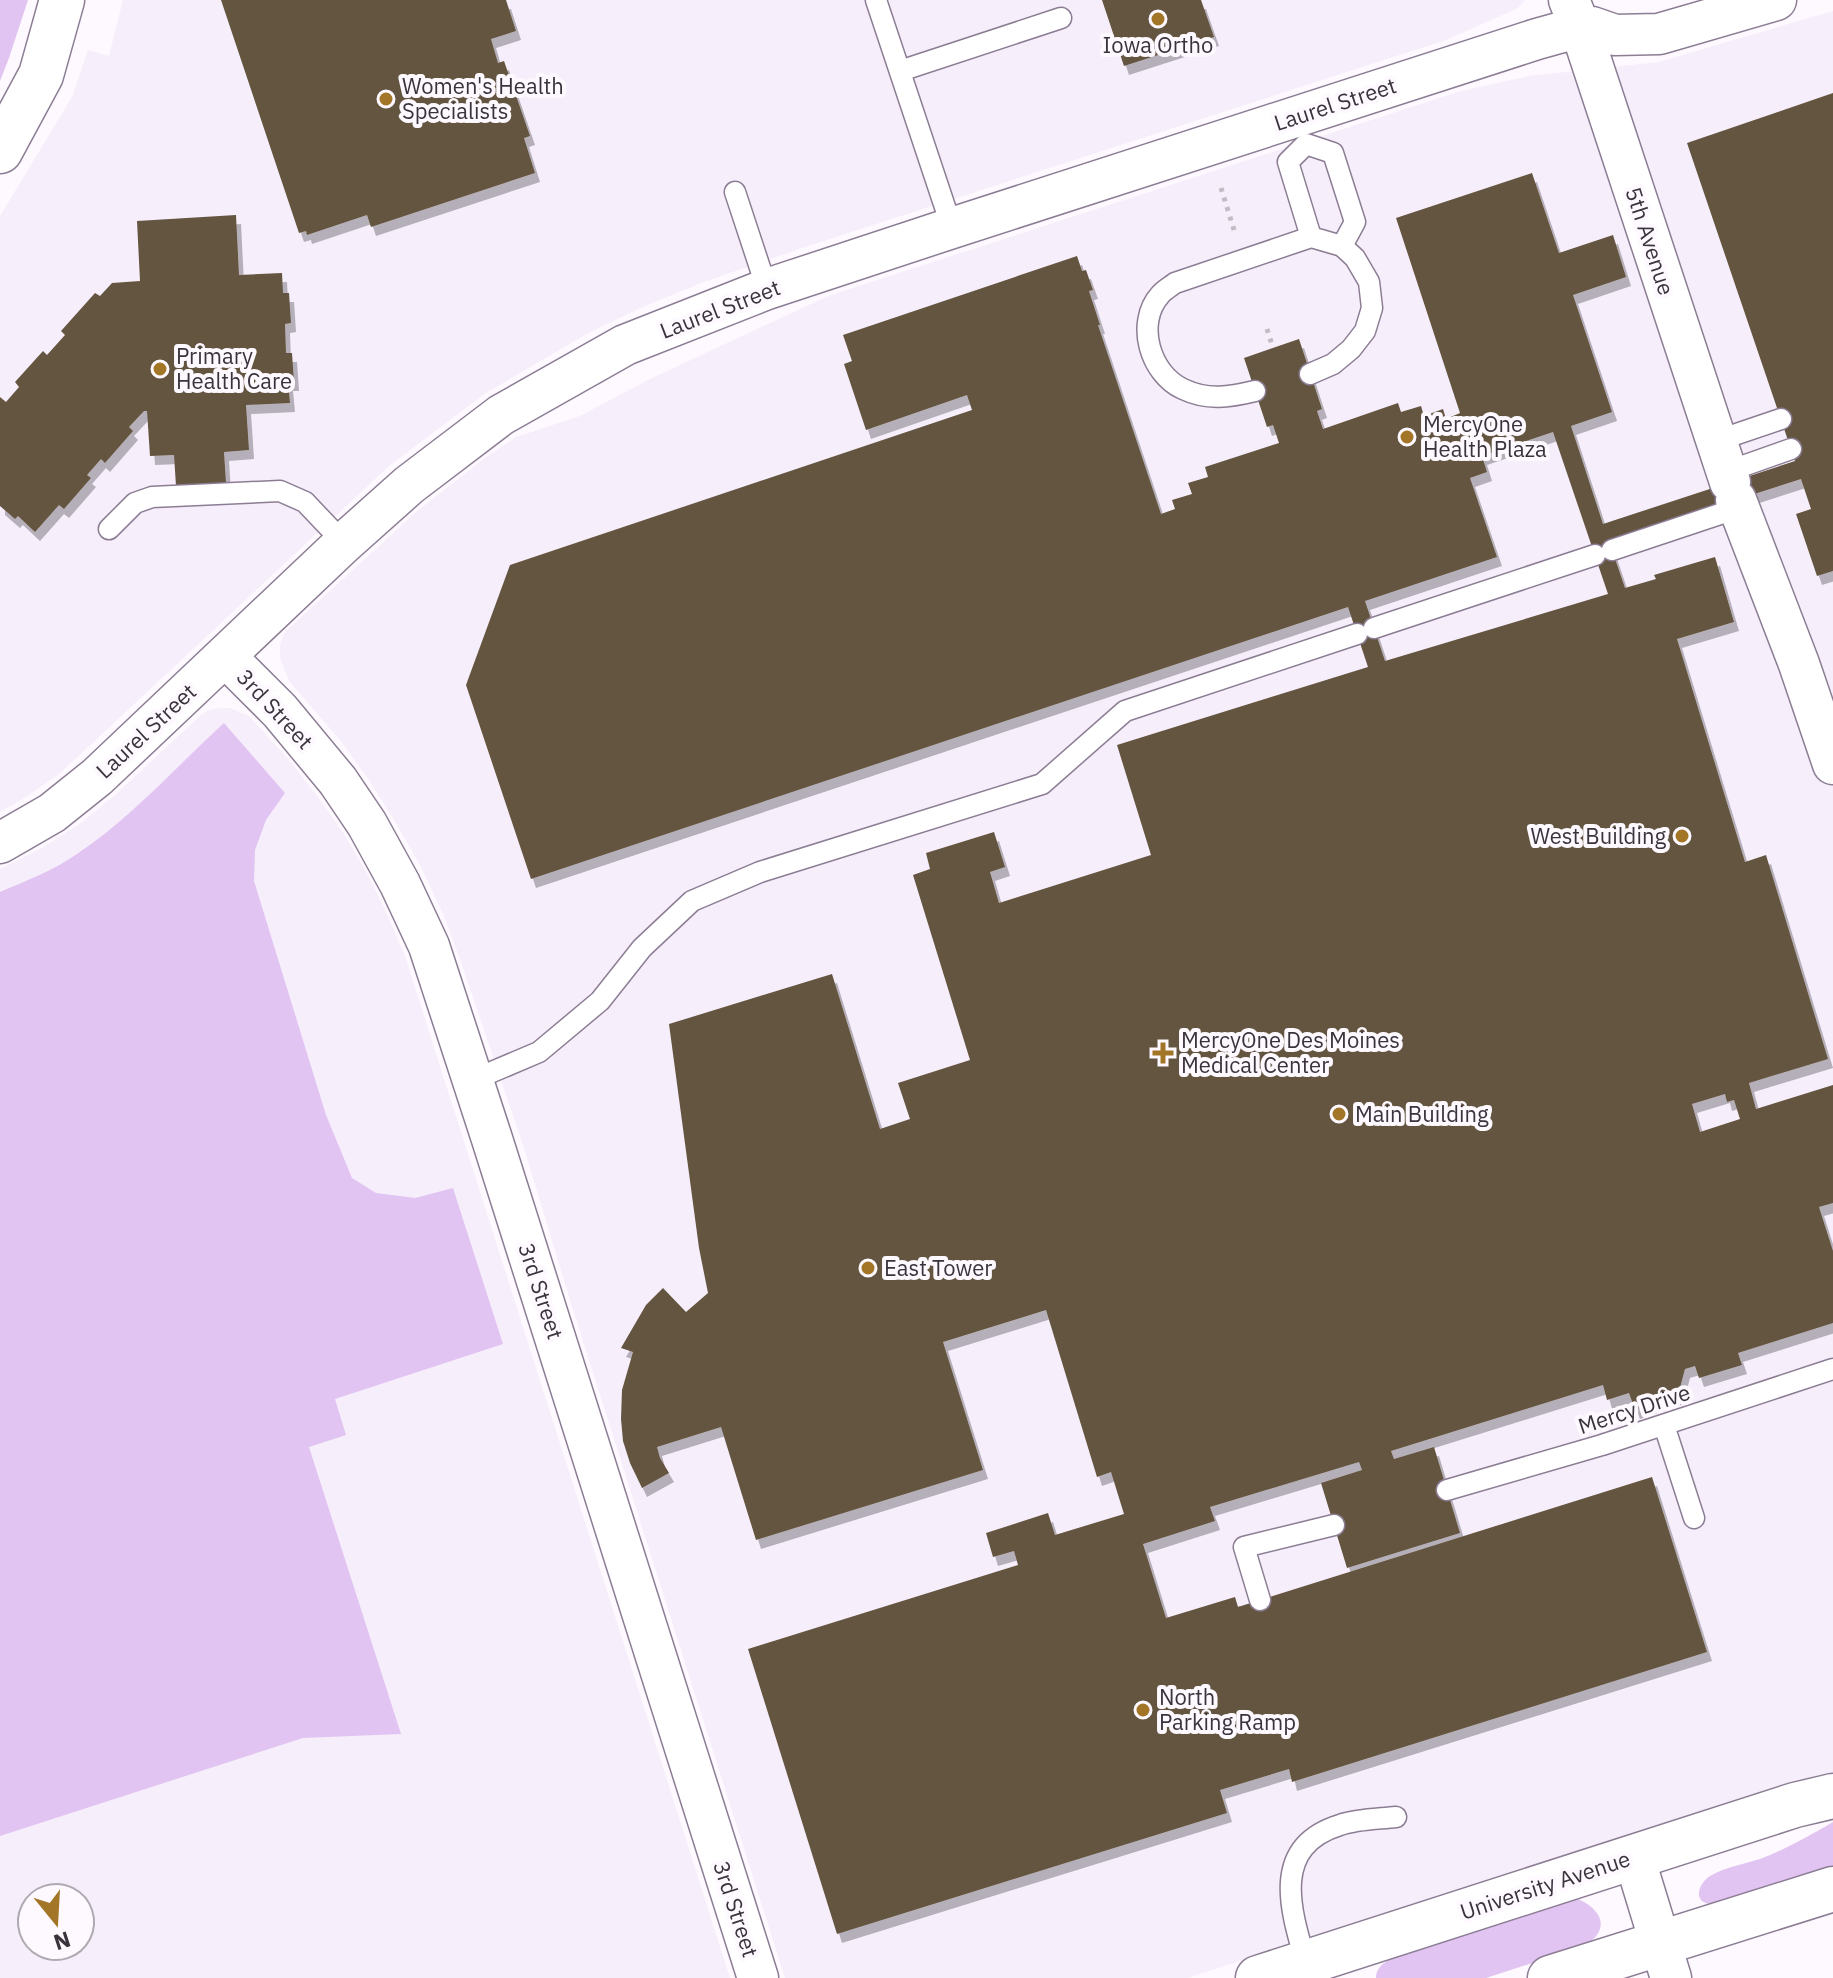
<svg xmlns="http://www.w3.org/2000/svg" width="1833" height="1978" font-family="'IBM Plex Sans',sans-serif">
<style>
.built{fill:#f6eefb;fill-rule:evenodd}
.green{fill:#e1c4f1}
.building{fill:#64553f;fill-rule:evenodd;filter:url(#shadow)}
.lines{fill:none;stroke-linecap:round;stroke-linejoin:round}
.lane-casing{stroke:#8c7d94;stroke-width:23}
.street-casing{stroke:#8c7d94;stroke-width:43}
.secondary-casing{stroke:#8c7d94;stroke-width:47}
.path{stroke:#c2bdc4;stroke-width:5;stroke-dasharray:4 6;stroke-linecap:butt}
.lane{stroke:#fff;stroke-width:20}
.street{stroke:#fff;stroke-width:40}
.secondary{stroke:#fff;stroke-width:44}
.poi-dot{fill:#a37527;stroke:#fdf9ff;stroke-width:3}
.labels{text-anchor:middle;stroke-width:8;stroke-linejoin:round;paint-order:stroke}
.poi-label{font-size:22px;fill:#3a333d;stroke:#fdf9ff;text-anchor:start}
.street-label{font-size:22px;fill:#3a333d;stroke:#fdf9ff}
</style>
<defs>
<filter id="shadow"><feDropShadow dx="5" dy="9" stdDeviation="0" flood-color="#0004"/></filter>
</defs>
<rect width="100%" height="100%" fill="#fdf9ff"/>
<path class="built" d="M123 0H1525L1518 8 1446 40 805 247 701 283 645 306 590 332 486 393 389 466 85 750 59 774 29 795 0 812V216L72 97 88 50 109 56Z
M1833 11V1773L1754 1795 1187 1978H785L570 1300 523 1145 461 962 443 914 421 867 396 823 369 780 340 740 289 681 280 658V645L285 632 416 512 485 458 516 437 580 416 650 379 828 296 1461 91 1529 76 1659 62Z
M220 708H230L249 716 290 761 318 797 344 834 367 873 387 914 405 956 730 1978H0V869L42 848 81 823 115 795 200 716 209 710ZM32 1898H80V1946H32Z"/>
<path class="green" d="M0 0H28L9 58 0 81Z
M224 723 285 793 266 820 255 850 254 881 326 1115 352 1178 376 1193 415 1198 453 1188 503 1344 335 1399 346 1435 309 1447 401 1734 303 1738 0 1836V892C26 881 54 870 77 854 131 818 176 767 224 723Z
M1833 1822V1866L1713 1904C1691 1904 1698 1882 1712 1875 1726 1867 1744 1864 1760 1859 1786 1849 1809 1836 1833 1822Z
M1578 1899C1605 1911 1610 1932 1582 1947L1486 1978H1376C1376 1964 1391 1959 1401 1954L1568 1900Z"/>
<path class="building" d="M221 0H506L516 31 491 39 498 63 504 61 530 136 524 138 535 173 371 227 367 215 307 235 306 231 299 233Z
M1102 0H1201L1214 37 1124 66Z
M1833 93V571L1817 576 1796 514 1811 509 1801 479 1609 541 1625 588 1656 579 1654 575 1715 557 1734 622 1677 639 1745 862 1766 855 1828 1059 1749 1083 1756 1109 1833 1085V1203L1819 1207 1833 1251V1323L1738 1353 1742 1365 1699 1378 1695 1366 1685 1369 1678 1395 1635 1410 1629 1393 1607 1400 1603 1385 1391 1451 1394 1459 1434 1447 1460 1533 1347 1568 1321 1483 1362 1470 1359 1462 1210 1507 1215 1521 1143 1544 1166 1618 1235 1597 1238 1607 1652 1477 1707 1652 1292 1782 1289 1769 1220 1790 1227 1813 837 1934 748 1649 1018 1565 1014 1551 993 1557 986 1533 1048 1513 1055 1535 1124 1514 1111 1472 1097 1477 1046 1310 943 1342 983 1470 756 1540 721 1427 657 1447 660 1458 669 1473 642 1488 630 1463 623 1441 621 1419 622 1390 633 1352 621 1348 646 1305 663 1288 686 1312 708 1293 699 1248 669 1024 832 974 880 1129 910 1119 898 1083 970 1060 913 875 930 869 926 853 994 832 1005 867 990 872 999 903 1151 855 1117 745 1368 667 1348 607 531 879 466 685 510 565 972 410 967 395 866 430 844 364 852 361 843 335 1077 256 1082 271 1086 270 1093 290 1089 291 1100 325H1098L1161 514 1175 509 1172 500 1192 494 1188 483 1208 477 1205 467 1279 443 1273 425 1267 427 1244 358 1299 339 1322 409 1317 411 1323 429 1398 403 1401 412 1421 406 1424 416 1443 409 1446 419 1460 413 1396 218 1532 173 1559 253 1613 235 1626 277 1573 295 1612 412 1571 426 1603 524 1795 461 1687 143ZM1553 432 1608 594 1385 661 1365 601 1497 557 1470 478 1487 472 1482 456ZM1725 1094 1727 1102 1734 1100 1740 1119 1700 1132 1692 1104Z
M236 215 239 275 282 273 283 293H289L291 323 285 324 286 353H292L294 382H288L290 403 246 405 249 450 224 452 226 483 176 486 174 455 150 456 147 411H144L129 427 133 431 105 463 101 459 87 475 91 478 64 509 59 505 35 532 18 516 15 519 0 506V397L6 402 19 387 15 382 43 351 47 355 65 335 61 331 95 293 100 296 112 283 140 281 137 221Z"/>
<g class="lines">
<g class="lane-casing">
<path id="lane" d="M876 0 952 228
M900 71 1061 18
M735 192 767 289
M1311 237 1288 162 1306 144 1333 153 1355 222 1342 246
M1255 391C1230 397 1208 401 1183 389 1150 374 1135 323 1160 295 1164 290 1170 287 1175 283L1311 237 1342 246 1355 258 1369 282 1372 308 1365 331 1351 349 1333 364 1310 374
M1716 441 1781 419
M1726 472 1791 449
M109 529 135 503 152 497 280 491 305 502 344 543
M1612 550 1738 508
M1374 628 1595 555
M473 1080 539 1052 600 1001 642 948 692 901 760 872 1042 784 1125 711 1357 634
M1664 1425 1694 1518
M1447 1490 1602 1445 1833 1369
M1260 1600 1244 1547 1334 1525
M1307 1966C1291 1912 1269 1847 1340 1825 1357 1819 1378 1819 1396 1817"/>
</g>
<g class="street-casing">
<path id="street" d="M1569 0 1580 27 1730 482
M1736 500 1799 664 1833 764
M225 656 280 711 338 781 367 824 400 884 429 946 492 1139 758 1978
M0 843 52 813 97 777 344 543 409 485 501 415 625 345 767 289 952 228 1537 39 1580 27H1592L1615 35 1659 34 1776 0
M1634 1857 1671 1978"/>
</g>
<g class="secondary-casing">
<path id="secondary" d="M0 151 41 75 62 0
M1258 1978 1795 1805 1833 1796
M1550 1978 1833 1889"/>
</g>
<path class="path" d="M1221 188 1235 233
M1267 329 1273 348"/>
<use href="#lane" class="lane"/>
<use href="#street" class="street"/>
<use href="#secondary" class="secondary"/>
</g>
<g class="poi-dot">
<circle cx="1158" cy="19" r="8"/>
<circle cx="386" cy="99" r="8"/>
<circle cx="160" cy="369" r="8"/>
<circle cx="1407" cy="437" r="8"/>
<circle cx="1682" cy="836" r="8"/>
<path d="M1159 1041h8v8h8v8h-8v8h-8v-8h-8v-8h8z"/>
<circle cx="1339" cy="1114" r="8"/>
<circle cx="868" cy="1268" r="8"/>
<circle cx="1143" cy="1710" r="8"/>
</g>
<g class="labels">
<g class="poi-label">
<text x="1158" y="53" text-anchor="middle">Iowa Ortho</text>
<text x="402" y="94">Women's Health<tspan x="402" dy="25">Specialists</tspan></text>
<text x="176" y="364">Primary<tspan x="176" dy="25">Health Care</tspan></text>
<text x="1423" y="432">MercyOne<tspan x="1423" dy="25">Health Plaza</tspan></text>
<text x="1666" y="844" text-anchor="end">West Building</text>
<text x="1181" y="1048">MercyOne Des Moines<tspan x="1181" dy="25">Medical Center</tspan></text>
<text x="1355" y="1122">Main Building</text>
<text x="884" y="1276">East Tower</text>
<text x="1159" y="1705">North<tspan x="1159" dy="25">Parking Ramp</tspan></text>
</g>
<g class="street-label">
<text transform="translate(1335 104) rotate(-18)" y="8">Laurel Street</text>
<text transform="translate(1650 241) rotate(72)" y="8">5th Avenue</text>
<text transform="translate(720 309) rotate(-21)" y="8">Laurel Street</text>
<text transform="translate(275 709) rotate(47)" y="8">3rd Street</text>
<text transform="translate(146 731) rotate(-43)" y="8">Laurel Street</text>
<text transform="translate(541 1291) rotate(72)" y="8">3rd Street</text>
<text transform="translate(1634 1409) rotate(-18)" y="8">Mercy Drive</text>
<text transform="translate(1545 1885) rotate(-18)" y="8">University Avenue</text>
<text transform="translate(736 1909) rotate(72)" y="8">3rd Street</text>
</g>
</g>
<g transform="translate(56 1922) rotate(162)"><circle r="38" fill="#fdf9ff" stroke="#afaab1" stroke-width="2"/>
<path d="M0-6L14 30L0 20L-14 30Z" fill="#a37527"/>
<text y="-12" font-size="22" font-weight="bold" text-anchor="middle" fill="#3a333d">N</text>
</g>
</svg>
